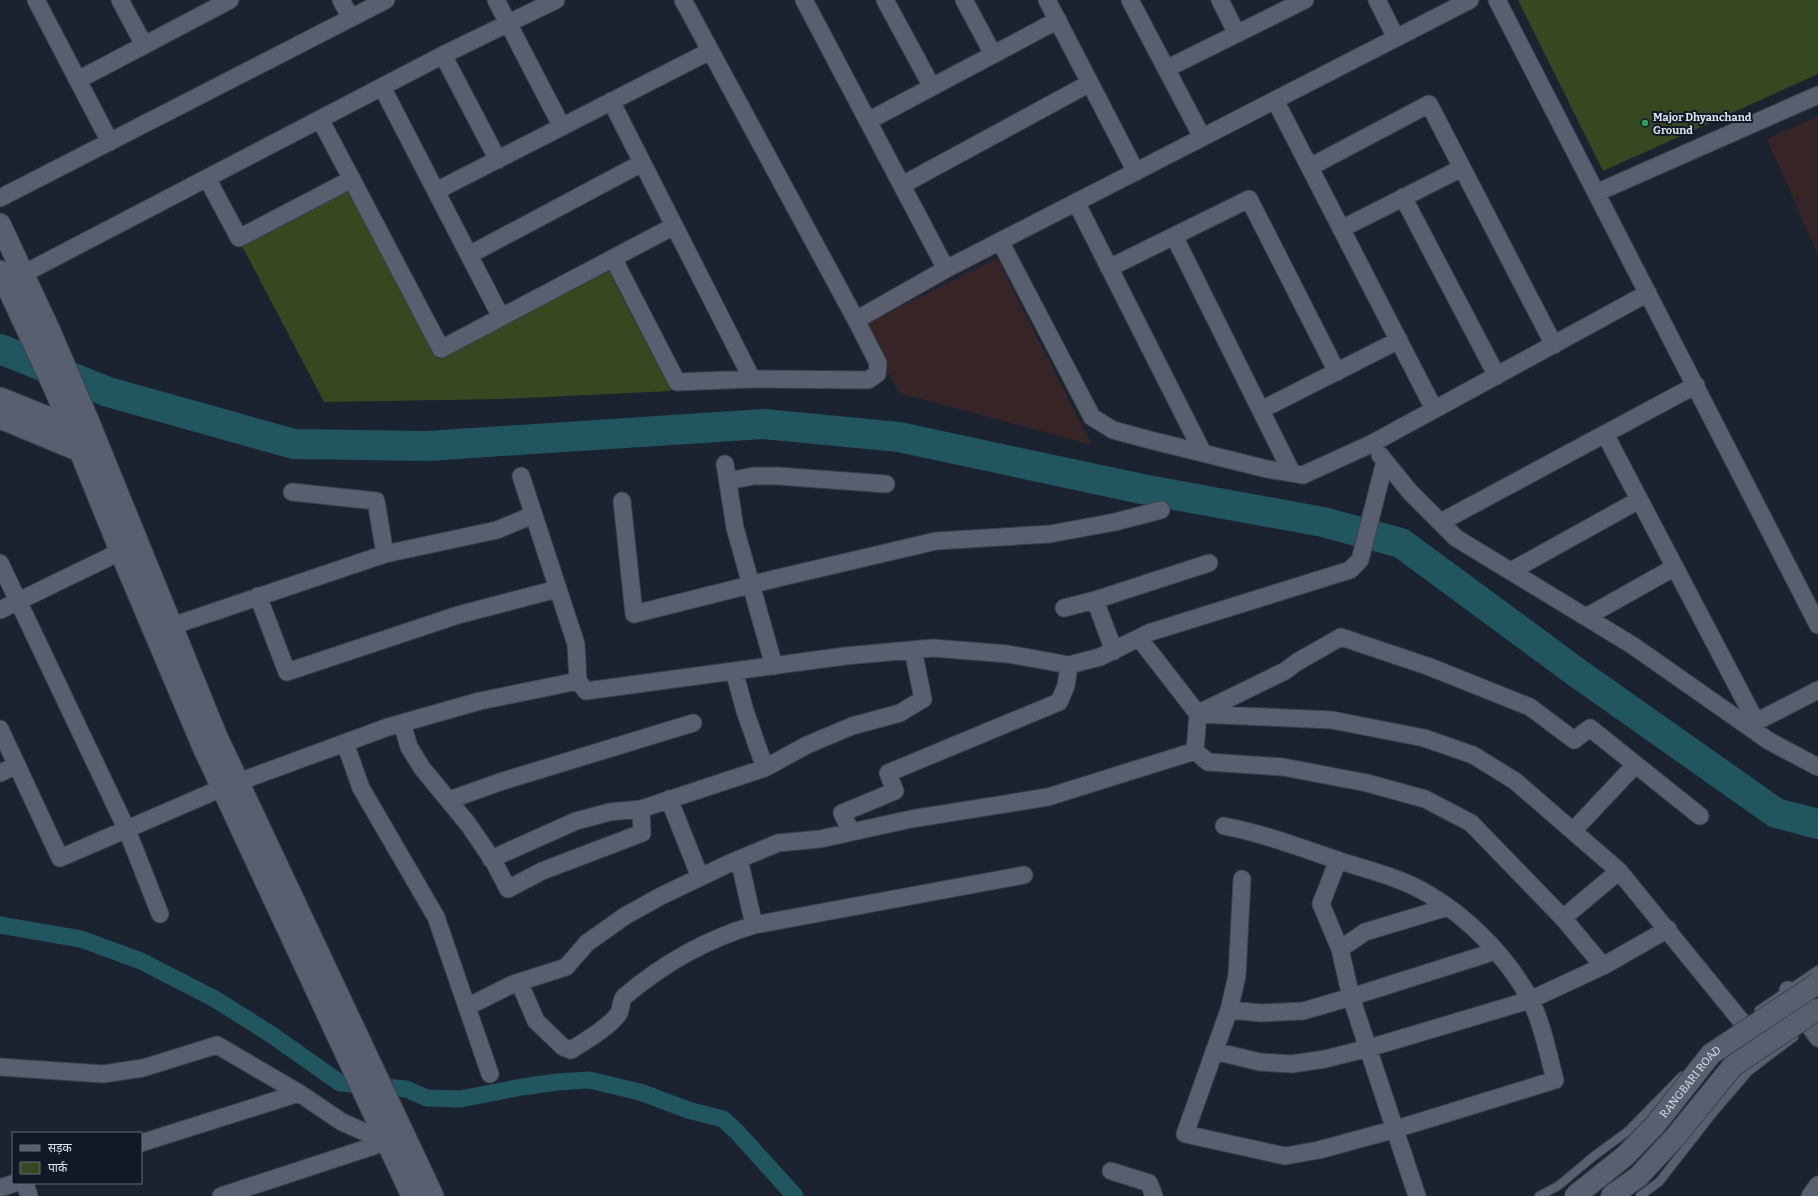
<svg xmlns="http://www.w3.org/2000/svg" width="1818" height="1196" font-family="Bitter,'Noto Sans Devanagari',serif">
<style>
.education{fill:#372427}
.green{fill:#35481f}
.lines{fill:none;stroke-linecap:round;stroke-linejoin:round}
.canal{stroke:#21565f;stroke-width:17}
.river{stroke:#21565f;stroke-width:30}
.service-casing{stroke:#3a404b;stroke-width:10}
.minor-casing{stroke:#3a404b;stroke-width:19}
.tertiary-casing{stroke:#3a404b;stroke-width:23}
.service{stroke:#586070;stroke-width:8}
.minor{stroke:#586070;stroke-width:17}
.tertiary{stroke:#586070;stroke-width:21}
.tertiary-bridge-casing{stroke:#3a404b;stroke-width:23;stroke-linecap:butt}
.tertiary-bridge{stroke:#586070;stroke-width:21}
.leisure-dot{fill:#2e9e5b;stroke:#121926;stroke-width:1.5}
.labels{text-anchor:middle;stroke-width:4;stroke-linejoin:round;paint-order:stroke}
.poi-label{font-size:11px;font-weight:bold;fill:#dfe4ee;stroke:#121926;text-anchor:start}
.street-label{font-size:11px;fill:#dfe4ee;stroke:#121926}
</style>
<rect width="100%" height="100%" fill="#1b2330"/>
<path class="education" d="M1818 116V255L1767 139Z
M997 258 1092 445 899 393 863 325Z"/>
<path class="green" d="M1518 0H1818V74L1603 171Z
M348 187 438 359 609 271 671 391 502 399 324 402 241 244Z"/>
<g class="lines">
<path class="canal" d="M0 925 81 939 141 961 215 999 272 1035 340 1083 406 1089 427 1098 460 1099 522 1087 557 1082 589 1080 640 1092 688 1110 723 1119 738 1133 795 1196"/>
<path class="river" d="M0 349 108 392 294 444 427 446 764 424 899 437 1142 489 1323 522 1401 543 1576 672 1776 813 1818 824"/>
<g class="service-casing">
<path id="service" d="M1759 1010 1818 970
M1539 1196 1558 1186 1594 1156 1628 1131 1682 1076
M1640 1196 1659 1182 1713 1113 1749 1071 1794 1037"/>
</g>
<g class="minor-casing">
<path id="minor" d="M36 0 110 142
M120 0 144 45
M341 0 351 18
M496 0 562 127
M804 0 946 269
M885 0 932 87
M964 0 993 54
M1047 0 1136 172
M1130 0 1202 137
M1220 0 1237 34
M1377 0 1396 38
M1497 0 1818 625
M443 55 498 160
M1166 69 1305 0
M78 80 230 0
M382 87 501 317
M1275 100 1434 409
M611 101 752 379
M320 119 441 349 674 226
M868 121 1058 20
M1310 167 1429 104 1554 345
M207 178 239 238 352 179
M902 185 1090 83
M436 191 710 51
M1596 193 1818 95
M1403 197 1497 376
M0 198 386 0
M1076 202 1203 453
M1341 229 1462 168
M1174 236 1292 473
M1000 241 1092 417 1113 430 1150 440 1267 469 1303 475 1371 444 1648 293
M469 255 642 163
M613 258 677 382 752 379 868 380 877 374 878 363 856 320 683 0
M1109 268 1249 199 1337 372
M23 274 443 55 556 0
M856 320 946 269 1470 0
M1261 410 1399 340
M1605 434 1756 722
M1380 455 1410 492 1456 538 1632 645 1769 741 1818 767
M725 464 735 528 774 666
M521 476 576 644 578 681
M728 481 754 476H778L886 484
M292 492 376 501 385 554
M622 501 634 614 778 578 936 541 1050 534 1115 522 1161 510
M1441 522 1696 385
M0 563 127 830 160 914
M1511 571 1639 500
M258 596 287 672 458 615 557 589
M1095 600 1114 651
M1064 608 1095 600 1209 563
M0 610 132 546
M1586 617 1675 567
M172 626 385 554 497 530 533 515
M734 671 745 711 765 768
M1201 712 1285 671 1297 662 1341 637 1430 667 1530 707 1574 740 1590 728 1700 816
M1198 714 1332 720 1424 738 1473 755 1515 781 1619 871 1742 1022
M402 723 409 747 422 768 468 824 494 862 508 889 542 871 642 833 641 809
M1748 726 1818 690
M0 729 60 858 222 788 388 727 480 701 578 681 586 691 845 656 933 648 1008 654 1069 665 1100 657 1151 632 1350 570 1360 560 1385 461
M345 743 361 788 436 917 490 1074
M1195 751 1208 762 1283 767 1367 783 1425 799 1471 823 1563 918 1603 966
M0 773 17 765
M669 799 700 877
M449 800 503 781 693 723
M1224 826C1265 834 1298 847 1337 860 1367 870 1400 877 1428 894 1469 918 1507 957 1530 999 1542 1023 1548 1053 1555 1080L1396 1129 1319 1150 1285 1156 1185 1134 1229 1010 1237 976 1242 879
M1573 831 1635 765
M851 832 842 813 895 791 888 773 1059 702 1066 686 1069 665
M491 859 576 821 610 812 641 809 765 768 807 745 852 726 900 713 923 699 913 650
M739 859 754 925
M1338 860 1321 904 1340 949 1351 997 1417 1196
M1563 918 1619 871
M1340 949 1365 932 1448 907
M519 982 536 1021 563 1047 571 1050C584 1042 611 1026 619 1013 622 1007 620 1000 625 996 663 964 707 939 754 925L1024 875
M1788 990 1802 1016 1818 1038
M467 1007 513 984 566 967 587 943 625 916 661 896 730 863 778 843 820 839 911 819 1048 797 1195 751 1198 714 1139 638
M1229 1010 1261 1013 1303 1011 1351 997 1496 951
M1214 1051 1260 1062 1292 1064 1325 1059 1369 1048 1530 1000 1603 966 1668 929
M0 1067 103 1074 143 1068 217 1045 299 1093 342 1122 387 1142
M141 1143 299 1093
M1111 1171 1149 1183 1154 1196
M25 1183 29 1196
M0 1188 15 1183
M221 1196 392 1140
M1810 1196 1818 1185"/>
</g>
<g class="tertiary-casing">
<path id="tertiary" d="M0 224 49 329 88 420 217 737 433 1196
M0 271 56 392 128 570 203 747 412 1196
M0 398 77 429
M0 418 80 451 87 445"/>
</g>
<use href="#service" class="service"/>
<use href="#minor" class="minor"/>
<use href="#tertiary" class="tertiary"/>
<g class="tertiary-bridge-casing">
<g id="tertiary-bridge">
<path id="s1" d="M1575 1196 1625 1156 1655 1125 1711 1054 1818 983"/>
<path d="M1611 1196 1638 1177 1676 1136 1733 1066 1818 1009"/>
</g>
</g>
<use href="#tertiary-bridge" class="tertiary-bridge"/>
</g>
<circle class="leisure-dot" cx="1645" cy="123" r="4"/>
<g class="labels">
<g class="poi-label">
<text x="1653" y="121">Major Dhyanchand<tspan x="1653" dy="13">Ground</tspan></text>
</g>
<g class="street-label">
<text dy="4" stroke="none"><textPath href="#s1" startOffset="163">RANGBARI ROAD</textPath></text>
</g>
</g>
<rect x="12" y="1132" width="130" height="52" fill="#121926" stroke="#646a76"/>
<rect x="20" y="1145" width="20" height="6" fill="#586070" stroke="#646a76"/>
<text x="48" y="1152" font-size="12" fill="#dfe4ee">सड़क</text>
<rect x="20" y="1162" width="20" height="12" fill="#35481f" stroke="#646a76"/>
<text x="48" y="1172" font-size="12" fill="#dfe4ee">पार्क</text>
</svg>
